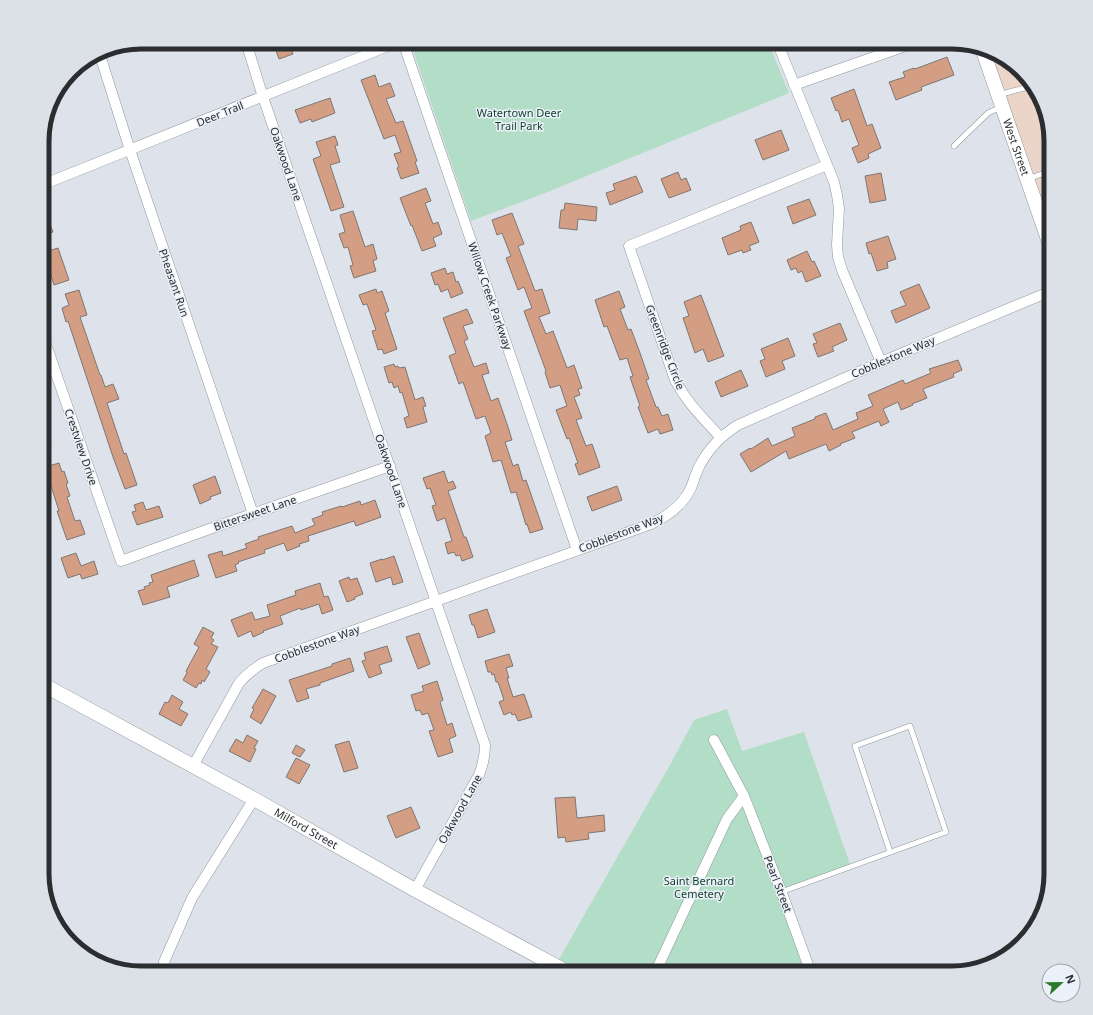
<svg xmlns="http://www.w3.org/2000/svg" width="1093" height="1015" font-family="'Noto Sans',sans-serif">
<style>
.industrial{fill:#ebd4c8}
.green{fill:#b2ddc6}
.building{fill:#d39e84;stroke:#7e7672}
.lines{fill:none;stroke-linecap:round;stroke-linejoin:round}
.lane-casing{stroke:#91969c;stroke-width:6}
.street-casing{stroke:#91969c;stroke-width:11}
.secondary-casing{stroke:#91969c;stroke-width:15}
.lane{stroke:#fff;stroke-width:5}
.street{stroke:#fff;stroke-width:10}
.secondary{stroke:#fff;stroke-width:14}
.labels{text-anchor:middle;stroke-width:3;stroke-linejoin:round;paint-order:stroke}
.park-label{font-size:11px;fill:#103f2b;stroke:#ebf1f8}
.street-label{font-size:11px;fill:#2b2d30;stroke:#ebf1f8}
.rim{fill:none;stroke:#2b2d30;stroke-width:5}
</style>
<rect width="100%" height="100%" fill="#dee3eb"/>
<path class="industrial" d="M990 50 1022 71 1043 103 1051 134V226Z"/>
<path class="green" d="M416 42H768L789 93 545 193 471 221 413 50V45Z
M727 709 742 751 804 732 851 867 785 890 815 973H582L558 961 671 763 694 720Z"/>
<path class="building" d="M273 42H288L293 54 279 59Z
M947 57 954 75 921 87 922 90 896 100 889 82 905 77 903 72 914 68 915 69Z
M375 75 379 87 390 83 395 96 386 99 396 123 403 121 417 161 415 162 419 173 401 179 397 168 399 167 394 154 401 152 395 135 384 139 361 80Z
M854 89 867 126 872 124 881 148 868 154 869 158 858 163 852 148 859 145 849 119 842 122 838 110 836 111 831 98Z
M330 98 335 113 312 122 311 119 300 123 295 110Z
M781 130 789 150 763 160 755 140Z
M335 136 338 145 335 146 340 162 330 165 344 207 331 211 313 159 321 156 316 142Z
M678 172 681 180 686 178 691 190 669 198 661 179Z
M881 173 886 200 870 203 865 176Z
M636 176 643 192 610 205 606 193 615 190 613 184Z
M426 188 431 201 425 203 433 224 438 222 442 234 433 238 436 246 422 251 412 225 411 226 400 198Z
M809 199 816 215 793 224 787 207Z
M565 203 597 207 596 221 578 219 577 230 559 228 561 210H564Z
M43 206 53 232 42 235V207Z
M353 211 365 247 373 244 377 259 373 261 376 271 354 278 350 266 353 265 348 247 344 248 339 234 345 232 340 215Z
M512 213 524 244 518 246 535 291 542 289 550 313 539 317 546 334 553 331 567 368 574 365 582 388 578 389 580 395 574 397 582 418 576 420 586 446 592 444 600 467 579 475 575 464 578 463 569 438 567 439 556 410 567 406 560 385 550 388 545 372 546 371 524 311 532 308 524 287 518 290 506 258 511 256 502 233 497 235 492 220Z
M751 222 759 242 749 246 751 250 743 253 742 250 728 255 722 238 741 230 740 226Z
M888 236 896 259 887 262 888 268 877 271 871 253 869 254 866 243Z
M58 248 69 280 54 285 47 262H48L45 252Z
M807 251 812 262 814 261 821 276 806 282 802 271 798 273 796 268 791 270 787 260Z
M445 268 447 274 453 272 456 282 458 281 463 293 451 298 448 289 441 292 438 284 435 285 431 273Z
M919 284 930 308 896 323 891 311 906 305 900 292Z
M376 289 377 293 382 291 389 311 385 313 397 349 384 354 382 349 378 350 372 331 376 330 367 304 363 305 359 295Z
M79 290 87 315 80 317 100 375H101L105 387 113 384 119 399 107 403 124 454 126 453 137 485 125 489 113 457 68 321 66 322 62 308 69 305 65 294Z
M619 291 625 307 620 309 628 330 631 329 640 353 649 379 646 380 656 407H658L662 416 668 414 673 430 660 434 658 429 648 433 638 407 640 406 630 377 633 376 627 358 620 360 607 326 604 327 595 300Z
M701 295 724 356 708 362 703 349 695 353 683 318 689 316 684 302Z
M467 309 473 323 463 326 468 339 464 341 474 367 486 363 489 373 482 375 491 401 498 398 508 427 512 440 505 442 513 466 518 464 523 481 526 480 543 529 530 533 527 524 526 525 516 492 511 493 501 460 493 462 485 436 491 433 485 416 476 419 463 382 459 384 449 356 456 353 443 318Z
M840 323 847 340 832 347 834 351 818 357 813 344 817 343 813 334Z
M788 338 795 356 782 361 785 369 766 377 760 361 765 359 761 349Z
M958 360 962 370 953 374 954 377 923 389 927 398 912 404 913 405 901 410 898 402 883 409 889 422 881 426 879 421 852 432 855 438 840 444 841 445 829 451 826 444 789 459 786 451 751 472 740 454 750 448 751 449 768 438 772 446 795 436 792 428 815 419V417L826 413 833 430 858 419 856 413 873 406 868 395 903 380 905 384 931 373 929 369Z
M394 364 395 367 398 366 399 368 405 367 415 400 423 397 426 406 423 407 427 422 407 428 404 418 409 416 402 392 400 393 398 386 394 388 392 382 389 383 384 367Z
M741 370 748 386 721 397 715 382Z
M42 424H44L51 447 42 450Z
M59 463 62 472 64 471 68 483 66 484 70 496 67 497 75 521 80 520 85 534 67 540 57 511H59L45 467Z
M444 471 448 483 453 481 456 488 448 491 464 537H466L473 557 462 561 460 555 456 556 454 552 448 554 445 543 452 541 445 518 437 521 432 506 436 505 430 488 427 489 423 478Z
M215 476 221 493 210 497 211 499 200 504 193 485Z
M617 486 622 500 592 511 587 497Z
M375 500 381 517 356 526 354 521 308 536 309 541 299 544 300 546 287 551 284 543 264 550 265 553 238 562 239 563 235 565 237 571 216 578 208 555 222 551 223 556 247 548 245 544 259 539 258 537 292 526 295 533 315 525 312 519 323 515 322 512 341 506 342 507 360 501 361 505Z
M143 502 146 510 159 506 163 517 137 525 132 512 136 511 134 505Z
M76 553 81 566 94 561 98 574 82 579 80 574 68 578 61 558Z
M394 556 403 582 393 585 391 577 376 582 370 563 382 559V560Z
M194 560 199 576 167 587 170 597 143 605 138 591 145 589 144 587 150 585 149 583 153 582 151 575Z
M349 577 350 580 357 578 363 594 355 597V599L347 602 339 581Z
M320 583 324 597 328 596 333 610 322 614 319 604 301 610 300 608 280 616 283 624 263 631 264 632 253 637 251 631 238 637 231 620 252 612 255 620 270 616 267 605 296 595 295 591Z
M487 609 495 632 478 638 474 625H472L469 615Z
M203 627 214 633 211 638 214 640 211 644 218 647 206 669 210 672 204 682 202 680 201 684 199 683 196 688 183 680 187 673 186 671 199 647 194 644Z
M419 633 430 664 418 669 406 637Z
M387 646 392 661 379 665 382 673 369 678 362 661 366 660 364 653Z
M509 654 513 666 506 668 509 678H507L513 697 524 694 532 717 518 721 515 714 512 715 511 712 504 715 499 702 504 700 498 682H496L494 674 492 675 491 672H488L485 661Z
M350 658 354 671 320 683V685L306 689 309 698 297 702 289 680 332 666V664Z
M437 681 443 700 440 702 447 725 452 723 456 736 449 739 453 752 438 757 429 731 434 730 428 713 422 715 420 710 416 711 411 695 424 691 422 686Z
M263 689 276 696 261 724 250 717 254 709 252 708Z
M172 695 183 702 179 709 188 714 181 726 159 714 165 702 168 703Z
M247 735 258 741 254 748 256 749 250 762 229 751 236 739 243 743Z
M349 741 358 768 344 772 335 745Z
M296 745 305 750 300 757 292 753Z
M296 758 310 765 299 784 286 777Z
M575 797 577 818 604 815 605 831 588 833 589 839 566 842 565 837 558 838 555 798Z
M411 807 420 828 396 838 387 816Z"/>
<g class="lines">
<g class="lane-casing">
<path id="lane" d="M998 95 1032 86
M954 146 988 113 1001 107
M1027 179 1051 171
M781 892 946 832 910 726 855 746 890 852"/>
</g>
<g class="street-casing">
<path id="street" d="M246 42 263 97 485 745C485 756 483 765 479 775L415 890
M403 42 577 550
M777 42 834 182 837 195 839 208 837 245 838 257 842 270 881 362
M99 52 130 150 253 514
M794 85 917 42
M42 185 398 42
M42 333 121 561 215 527 390 466
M721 438C703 418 687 403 675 380L629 246 827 165
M714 740 744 796 783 896 811 973
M193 766 239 683C246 675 253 669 263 663L651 524C668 516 683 505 691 488 694 480 696 472 700 465 709 448 722 435 738 425L881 362 1051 291
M165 973 164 962 192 898 254 799
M655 973 727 819 744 796"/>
</g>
<g class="secondary-casing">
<g id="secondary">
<path id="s1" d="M982 48 1051 248"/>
<path id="s2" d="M42 684 254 799 415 890 569 973"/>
</g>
</g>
<use href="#lane" class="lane"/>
<use href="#street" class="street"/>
<use href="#secondary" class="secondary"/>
</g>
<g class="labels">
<g class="park-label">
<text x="519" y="117">Watertown Deer<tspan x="519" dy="13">Trail Park</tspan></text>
<text x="699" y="885">Saint Bernard<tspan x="699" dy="13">Cemetery</tspan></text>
</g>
<g class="street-label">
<text transform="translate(220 114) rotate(-22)" y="4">Deer Trail</text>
<text dy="4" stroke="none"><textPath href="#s1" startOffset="105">West Street</textPath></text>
<text transform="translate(286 164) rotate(71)" y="4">Oakwood Lane</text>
<text transform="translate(174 283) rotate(71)" y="4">Pheasant Run</text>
<text transform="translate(490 296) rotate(71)" y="4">Willow Creek Parkway</text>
<text transform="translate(665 347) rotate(69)" y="4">Greenridge Circle</text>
<text transform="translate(893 357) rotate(-23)" y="4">Cobblestone Way</text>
<text transform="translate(81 447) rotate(71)" y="4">Crestview Drive</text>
<text transform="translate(391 471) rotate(71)" y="4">Oakwood Lane</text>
<text transform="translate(255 513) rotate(-19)" y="4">Bittersweet Lane</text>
<text transform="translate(621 533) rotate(-21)" y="4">Cobblestone Way</text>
<text transform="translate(317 644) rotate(-20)" y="4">Cobblestone Way</text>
<text transform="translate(460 809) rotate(-61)" y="4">Oakwood Lane</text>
<text dy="4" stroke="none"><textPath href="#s2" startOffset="301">Milford Street</textPath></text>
<text transform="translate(778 884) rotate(69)" y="4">Pearl Street</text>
</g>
</g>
<path d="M0 0H1093V1015H0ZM141 49H952A92 92 0 0 1 1044 141V874A92 92 0 0 1 952 966H141A92 92 0 0 1 49 874V141A92 92 0 0 1 141 49Z" fill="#dce1e8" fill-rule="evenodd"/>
<path class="rim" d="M141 49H952A92 92 0 0 1 1044 141V874A92 92 0 0 1 952 966H141A92 92 0 0 1 49 874V141A92 92 0 0 1 141 49Z"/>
<g transform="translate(1061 983) rotate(68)"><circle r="19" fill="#ebf1f8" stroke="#9ea3a8"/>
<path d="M0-3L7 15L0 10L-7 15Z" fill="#2a7b26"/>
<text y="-6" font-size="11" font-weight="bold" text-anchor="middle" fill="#2b2d30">N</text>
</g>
</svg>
